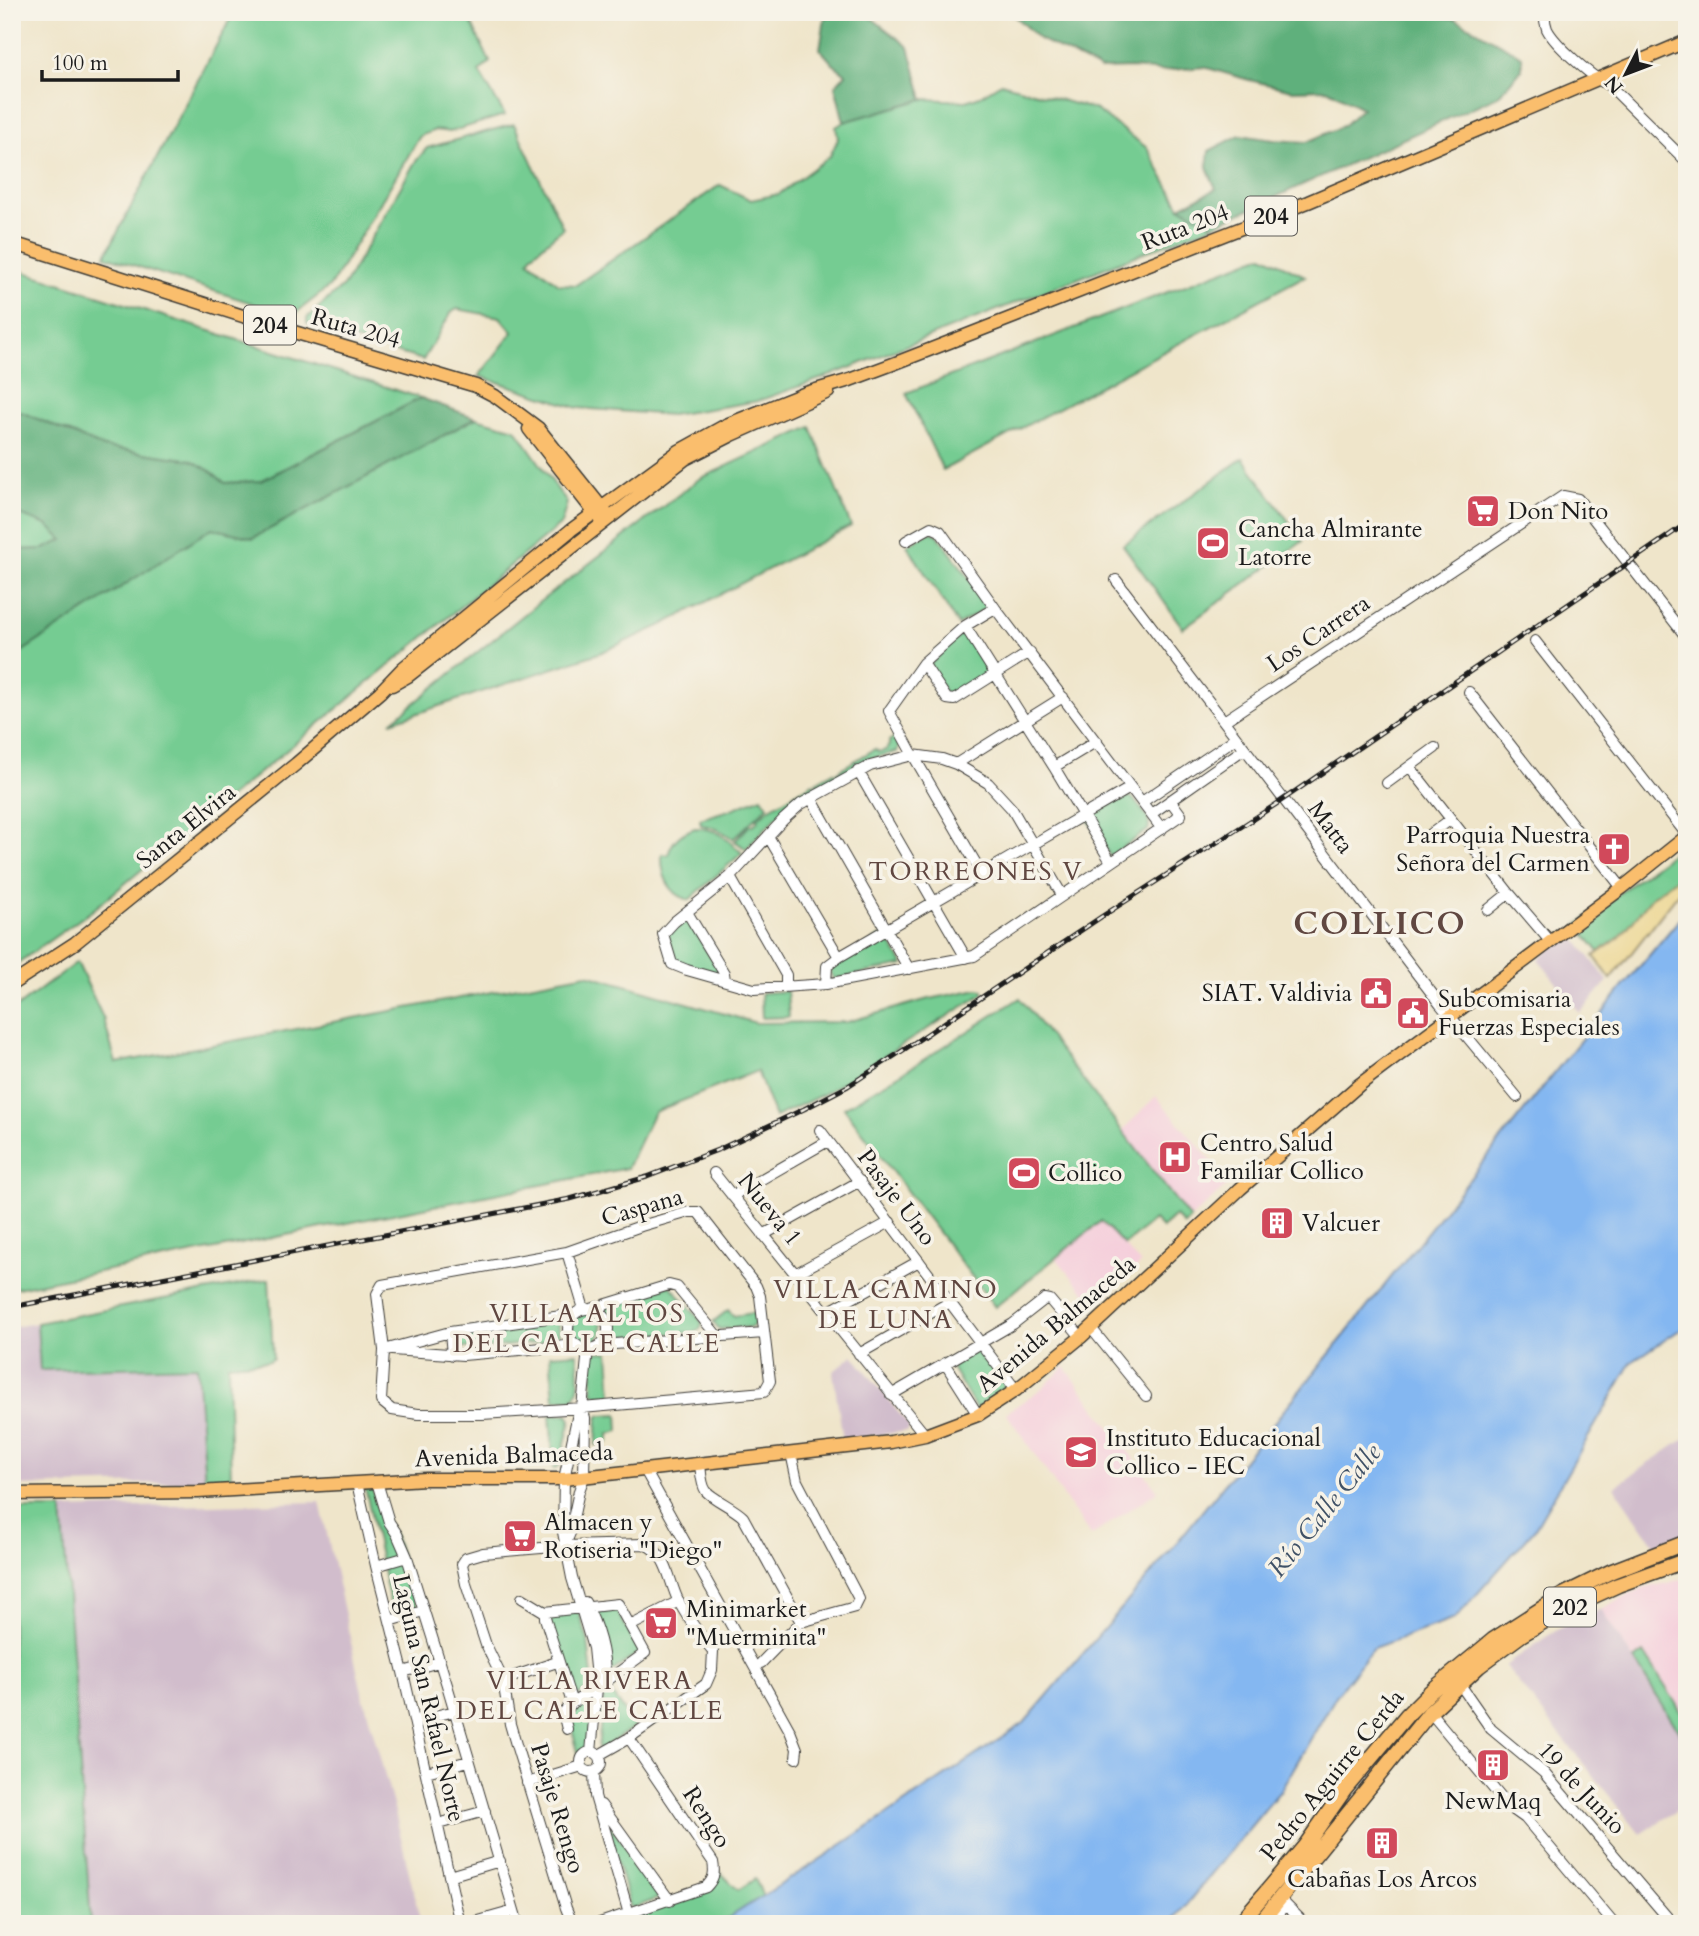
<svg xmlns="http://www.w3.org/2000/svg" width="1699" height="1936" font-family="Cardo,serif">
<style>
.built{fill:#f5cfdb}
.industrial{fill:#d1bdcc}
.green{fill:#74cc92;stroke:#487457;stroke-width:2}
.forest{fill:#5fb07c;stroke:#3e664c;stroke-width:2}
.sand{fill:#eeda9e;stroke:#857b5d;stroke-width:2}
.water{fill:#84b7f1;stroke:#506a86;stroke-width:2}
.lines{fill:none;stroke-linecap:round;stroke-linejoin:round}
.minor-casing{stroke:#3c3a36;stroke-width:12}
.major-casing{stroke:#3c3a36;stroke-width:15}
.highway-casing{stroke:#3c3a36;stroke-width:17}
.minor{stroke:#fff;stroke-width:10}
.major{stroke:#fabe6d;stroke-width:12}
.highway{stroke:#fabe6d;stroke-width:14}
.rail-casing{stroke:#1c1c1c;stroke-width:5}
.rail{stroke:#f7f3e8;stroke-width:2.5;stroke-dasharray:8;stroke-linecap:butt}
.labels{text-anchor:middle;stroke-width:7;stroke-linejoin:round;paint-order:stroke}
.shield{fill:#f7f3e8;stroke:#5e5c59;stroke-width:2}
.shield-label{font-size:23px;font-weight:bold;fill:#1c1c1c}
.street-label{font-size:24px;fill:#1c1c1c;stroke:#f7f3e8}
.poi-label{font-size:24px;fill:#1c1c1c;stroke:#f7f3e8;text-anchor:start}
.neighbourhood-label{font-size:26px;letter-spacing:2px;fill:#604741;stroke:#f7f3e8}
.water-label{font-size:26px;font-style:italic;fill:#405267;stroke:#f7f3e8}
.district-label{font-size:32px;font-weight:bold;letter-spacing:2px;fill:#604741;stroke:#f7f3e8}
</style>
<rect width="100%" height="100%" fill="#f7f3e8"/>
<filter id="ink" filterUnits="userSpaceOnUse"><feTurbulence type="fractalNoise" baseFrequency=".0143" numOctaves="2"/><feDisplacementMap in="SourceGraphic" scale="14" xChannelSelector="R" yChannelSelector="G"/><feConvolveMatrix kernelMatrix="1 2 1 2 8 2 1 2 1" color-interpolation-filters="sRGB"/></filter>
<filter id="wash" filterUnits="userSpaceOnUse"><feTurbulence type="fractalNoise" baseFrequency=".00686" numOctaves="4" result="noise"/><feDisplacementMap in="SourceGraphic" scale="28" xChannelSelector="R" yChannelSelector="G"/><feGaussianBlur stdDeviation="1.57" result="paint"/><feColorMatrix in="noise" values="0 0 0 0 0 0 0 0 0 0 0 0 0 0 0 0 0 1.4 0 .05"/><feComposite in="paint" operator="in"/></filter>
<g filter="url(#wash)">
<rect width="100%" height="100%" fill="#efe5ca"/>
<path class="built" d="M1156 1096 1230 1183 1190 1219 1122 1131Z
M1101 1221 1141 1264 1095 1305 1056 1258Z
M1065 1367 1158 1491 1091 1536 1006 1413 1041 1389Z
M1687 1578V1744L1601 1609 1638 1590Z"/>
<path class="industrial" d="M1571 933 1608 981 1580 1013 1538 959Z
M37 1323 40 1370 198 1366 205 1482 12 1486V1327Z
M853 1355 909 1426 908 1431 843 1440 833 1372Z
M1687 1437V1533L1655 1546 1614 1487Z
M320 1502 362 1692 395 1812 421 1924H91L62 1509Z
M1601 1609 1687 1744V1804L1640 1834 1505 1666 1546 1637 1569 1623Z"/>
<path class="green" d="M234 12H321L335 15 338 12H466L490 62 479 72 505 115 450 132 435 130 420 136 336 277 329 287 292 316 105 256Z
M1001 83 1096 110 1147 148 1180 207 1214 225 834 374 758 401 671 415 578 408 479 376 513 332 500 317 457 309 451 313 423 360 320 330 307 323V318L345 284 415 162 427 148 514 124 563 228 533 254 529 261 559 284 576 285 720 185 751 200 779 194 830 156 838 139 836 127 844 122 923 99 966 101 980 96Z
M1263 255 1305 276 943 470 906 393Z
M12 268 421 398 260 481 225 483 212 472 191 460 103 447 19 411 12 415Z
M476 418 516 429 567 503 561 524 93 910 12 967V658L212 528 253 538Z
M811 427 851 526 660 626 602 652 391 722 542 600 699 479Z
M1243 458 1303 541 1183 628 1123 545Z
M12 512 47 525 64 540 44 549 16 550 12 555Z
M930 532 937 534 986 601 985 609 958 625 907 545Z
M964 635 967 637 990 672 949 698 928 666 959 636Z
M895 737 899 746 897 752 869 759 818 786 816 782 834 772 835 774 841 770V769L875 749 879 752 886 750 889 745V741Z
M813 783 816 788C784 806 770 823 746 849L735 841 751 824 753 825 758 821 757 819 770 808Z
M762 797 768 806 733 839C723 831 714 826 701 825L700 819 729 810Z
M1123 797H1131L1134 800C1141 809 1152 818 1148 830L1110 856 1087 818Z
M695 828C718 828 726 838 742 853L689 900C668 894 661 874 662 854L668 855C672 840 681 833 695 828Z
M1687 842V870L1652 897 1620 937 1599 952 1577 925Z
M688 919 722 976 678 963 676 960 668 938 669 933Z
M885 934 904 965 835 979 831 974V967Z
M77 962 104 1020 116 1063 587 974 756 1023 847 1022 925 1000 978 989 983 990V994L824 1094 775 1117 757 1071 654 1112 627 1168 12 1289V1011Z
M787 991 789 1017 762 1018 761 993Z
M1020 998 1190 1219 1184 1225 1175 1216 1162 1228 1154 1220 1124 1245 1101 1221 995 1307 844 1108 909 1069Z
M269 1279 273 1358 269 1361 228 1364 231 1478 205 1482 197 1366 40 1370 37 1323Z
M670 1285 702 1322 701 1328 695 1332 612 1338 609 1336 610 1327 604 1307Z
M728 1310 734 1316 754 1313 755 1323 752 1327 719 1329 713 1322Z
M572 1328a15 15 0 1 1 30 0a15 15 0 1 1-30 0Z
M556 1320 558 1321 559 1338 554 1341 484 1348H457L454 1345 453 1338 459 1334Z
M981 1347 1010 1385V1392L976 1409 951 1366 952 1363Z
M597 1352H609L612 1396H599L593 1392 592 1356Z
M577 1353C578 1367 583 1388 573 1399L554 1400 550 1355Z
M568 1414 571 1420 560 1462 558 1467 554 1469 550 1415Z
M618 1414 619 1431 609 1434V1442L596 1445 598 1418 601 1415Z
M365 1487H372L375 1503 394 1535 417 1606 415 1610 397 1615 392 1612Z
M12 1509H62L91 1924H12Z
M616 1609 640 1652 607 1675 592 1612Z
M578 1611 588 1640 593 1685 573 1699 549 1620V1614Z
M1644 1653 1687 1721V1744L1634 1660Z
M606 1685 635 1726 600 1750 598 1749 604 1690Z
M587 1699 593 1700 587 1749 579 1756 567 1711Z
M608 1823 661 1893 659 1898 634 1908 630 1906 606 1825Z
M719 1871 738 1890 755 1879 763 1896 719 1924H614L709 1891 715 1884Z"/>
<path class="forest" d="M823 12H868L869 16 909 47 923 99 844 122 835 86 846 74 833 64 820 49 825 18Z
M1010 12H1321L1348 16 1389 12H1418L1456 19 1522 56V69L1498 96 1214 225 1180 207 1216 189 1207 167 1209 151 1240 135 1274 140 1307 142 1343 126 1362 108 1327 89 1292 90 1249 80 1204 67 1161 71 1133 68 1100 69 1039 39Z
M421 398 476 418 253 538 212 528 12 658V555L16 550 44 549 63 540 47 525 12 512V415L19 411 103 447 191 460 212 472 225 483 261 481Z"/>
<path class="sand" d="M1687 870V882L1611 979 1594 956 1620 937 1652 897Z"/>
<path class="water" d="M1687 910V1325L1632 1362 1534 1530 1455 1619 1373 1648 1336 1696 1281 1790 1170 1924H719L822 1858 1024 1723 1161 1562 1357 1320 1626 983Z"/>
</g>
<g filter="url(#ink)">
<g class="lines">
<g class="minor-casing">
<path id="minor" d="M1545 12C1544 18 1545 23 1547 29 1555 45 1594 79 1610 86L1687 162
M906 541 931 527 940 531 995 608 1162 829
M1116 580 1440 1004 1517 1097
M965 626 1054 767 1111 862
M1535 641 1687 835
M923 663 947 699 954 700 1030 652
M1469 692 1622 888
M1224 721 1563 496 1578 499 1687 638
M956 764 1063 697
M1054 767 1097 741
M1410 767 1509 893 1550 941
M858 771 966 958
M1387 783 1435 748
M811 798 909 969
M1142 802 1236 738
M1151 814 1244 749
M768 836 839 957
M1427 837 1451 819
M982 874 913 755 889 711 923 663 965 626 995 608
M730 877 786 975V987
M1062 895 1012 809 988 783 956 764 942 759 913 755 870 766 801 804 783 820 730 877 674 922 663 934 672 964 687 970 754 989 768 988 826 984 974 956 1181 815 1170 800
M1488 910 1509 893
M687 912 724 973 725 980
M826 984 827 966 839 957 1130 788
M820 1130 1016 1390
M714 1173 925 1435
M732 1196 828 1141
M689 1212H698L756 1286 760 1296 770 1381 764 1392 582 1408 482 1414H418L392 1410 381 1401 384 1350 377 1294 382 1285 567 1252 641 1226Z
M763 1235 860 1181
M567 1252 584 1309
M795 1274 890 1222
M591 1309 669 1285 677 1287 718 1337
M568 1329a20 20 0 1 1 40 0a20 20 0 1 1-40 0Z
M826 1313 919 1261
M1091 1328 1146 1396
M450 1332 452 1355
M601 1345 764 1333
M384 1350 450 1332 575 1314
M392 1350 463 1355 577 1345
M859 1354 950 1302
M945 1363 978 1415
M891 1395 1013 1324 1045 1299 1050 1300 1081 1337
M582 1408 577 1418 564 1479 563 1532 572 1578 593 1648 597 1688 591 1752
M700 1464C701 1472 701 1484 706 1491 713 1499 734 1508 743 1517L801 1622
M645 1470 790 1731 797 1749 796 1758
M377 1482 389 1522 397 1534 407 1557 447 1685 518 1924
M357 1483 376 1566 403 1672 460 1924
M565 1545 570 1533 579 1491 584 1477 585 1418 582 1408 588 1349
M376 1566 407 1557
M522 1598 545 1612
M585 1602C598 1627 606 1654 605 1682
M390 1621 423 1611
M630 1626 679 1601
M761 1663 801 1622 855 1607 859 1599 797 1481 791 1453
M403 1672 439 1662
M503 1680 557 1662
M1459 1683 1491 1729 1544 1773 1673 1924
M1430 1712 1508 1806 1525 1818 1614 1924
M414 1721 455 1711
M567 1729 563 1713 572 1703 597 1688 645 1653 618 1604 545 1612V1618L572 1703
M581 1762a10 10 0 1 1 20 0a10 10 0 1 1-20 0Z
M426 1772 469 1761
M594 1772 595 1796 629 1914
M527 1783 582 1766
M601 1805 670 1901
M438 1824 485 1811
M449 1876 500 1861
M1280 1899 1305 1924
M468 1924 514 1911
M576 1924 570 1918 566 1908 517 1748 510 1724 503 1680 486 1645 466 1584 462 1564 466 1558 483 1553 565 1546 644 1544C668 1554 668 1579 678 1600 687 1618 700 1635 713 1651L712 1670 706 1684 629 1738 599 1755
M597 1924 706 1887C714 1879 715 1873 713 1862L629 1738
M1271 1924 1284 1907
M1678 1924 1687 1918"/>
</g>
<g class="major-casing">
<path id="major" d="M12 243 287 330 476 386 495 396 538 428 610 518
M529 429 597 516
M392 685 408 676 685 459 732 435 828 392
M12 984 75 943 296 764 380 692 403 668 571 530 679 451 726 425 806 393 850 380 893 364 1308 202 1687 41
M12 1494 198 1492 426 1479H564L891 1442 925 1435 978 1415 1016 1390 1081 1337 1240 1189 1359 1085 1622 888 1687 836"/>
</g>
<g class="highway-casing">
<path id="highway" d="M1239 1924 1305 1846 1345 1789 1407 1715 1430 1692 1493 1640 1563 1595 1612 1571 1687 1542
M1259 1924 1430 1712 1479 1666 1521 1635 1567 1608 1618 1585 1687 1560"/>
</g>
<use href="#minor" class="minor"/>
<use href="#major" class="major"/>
<use href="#highway" class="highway"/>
<g class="rail-casing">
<path id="rail" d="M12 1307 570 1199 647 1177 720 1149 804 1109 848 1086 899 1053 1101 917 1275 805 1687 523"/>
</g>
<use href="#rail" class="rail"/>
</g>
</g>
<defs>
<g id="supermarket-square" transform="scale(1.75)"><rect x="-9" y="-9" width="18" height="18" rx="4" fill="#d1495b" stroke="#f7f3e8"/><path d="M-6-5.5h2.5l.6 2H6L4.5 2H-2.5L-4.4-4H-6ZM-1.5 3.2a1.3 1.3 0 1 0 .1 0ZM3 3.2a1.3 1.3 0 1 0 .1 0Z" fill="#fff"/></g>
<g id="stadium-square" transform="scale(1.75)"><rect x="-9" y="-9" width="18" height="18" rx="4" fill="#d1495b" stroke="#f7f3e8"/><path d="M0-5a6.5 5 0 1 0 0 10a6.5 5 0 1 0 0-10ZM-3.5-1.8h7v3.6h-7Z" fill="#fff"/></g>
<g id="church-square" transform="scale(1.75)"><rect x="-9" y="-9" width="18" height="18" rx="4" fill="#d1495b" stroke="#f7f3e8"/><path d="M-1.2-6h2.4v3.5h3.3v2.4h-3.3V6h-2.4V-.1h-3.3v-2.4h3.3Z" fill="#fff"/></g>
<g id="civic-square" transform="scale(1.75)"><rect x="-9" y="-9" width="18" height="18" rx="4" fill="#d1495b" stroke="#f7f3e8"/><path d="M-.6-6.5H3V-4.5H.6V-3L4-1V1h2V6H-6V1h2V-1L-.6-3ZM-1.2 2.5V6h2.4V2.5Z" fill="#fff"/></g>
<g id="hospital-square" transform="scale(1.75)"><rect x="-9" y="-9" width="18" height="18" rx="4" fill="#d1495b" stroke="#f7f3e8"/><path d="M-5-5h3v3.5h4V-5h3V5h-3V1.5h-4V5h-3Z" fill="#fff"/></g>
<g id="building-square" transform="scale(1.75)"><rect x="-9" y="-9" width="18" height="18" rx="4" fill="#d1495b" stroke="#f7f3e8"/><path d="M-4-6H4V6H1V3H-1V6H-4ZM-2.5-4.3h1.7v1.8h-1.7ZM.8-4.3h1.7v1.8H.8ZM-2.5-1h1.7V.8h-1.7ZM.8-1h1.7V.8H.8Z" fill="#fff"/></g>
<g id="school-square" transform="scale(1.75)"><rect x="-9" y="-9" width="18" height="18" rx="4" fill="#d1495b" stroke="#f7f3e8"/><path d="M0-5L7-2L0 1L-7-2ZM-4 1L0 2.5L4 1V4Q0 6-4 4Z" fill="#fff"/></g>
</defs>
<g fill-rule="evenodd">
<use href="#supermarket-square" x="1483" y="511"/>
<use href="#stadium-square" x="1213" y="543"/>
<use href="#church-square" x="1614" y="849"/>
<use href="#civic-square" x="1376" y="993"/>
<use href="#civic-square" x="1413" y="1013"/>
<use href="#hospital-square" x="1175" y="1157"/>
<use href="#stadium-square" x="1024" y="1173"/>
<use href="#building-square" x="1277" y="1223"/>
<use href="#school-square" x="1081" y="1452"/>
<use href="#supermarket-square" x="520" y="1536"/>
<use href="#supermarket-square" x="661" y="1623"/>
<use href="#building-square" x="1493" y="1765"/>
<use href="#building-square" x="1382" y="1843"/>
</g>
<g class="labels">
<g class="shield">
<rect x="1245" y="196.5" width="52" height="39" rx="5"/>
<rect x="244" y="305.5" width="52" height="39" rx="5"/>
<rect x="1544" y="1587.5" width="52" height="39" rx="5"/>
</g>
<g class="shield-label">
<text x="1271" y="224">204</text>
<text x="270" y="333">204</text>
<text x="1570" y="1615">202</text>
</g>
<g class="street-label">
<text transform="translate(1185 227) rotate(-21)" y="8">Ruta 204</text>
<text transform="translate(356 328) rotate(16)" y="8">Ruta 204</text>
<text transform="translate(1318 633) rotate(-34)" y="8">Los Carrera</text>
<text transform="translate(186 826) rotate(-39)" y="8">Santa Elvira</text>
<text transform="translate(1331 827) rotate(53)" y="8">Matta</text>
<text transform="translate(897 1197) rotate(53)" y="8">Pasaje Uno</text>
<text transform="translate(642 1207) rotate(-16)" y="8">Caspana</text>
<text transform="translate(770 1209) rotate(51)" y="8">Nueva 1</text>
<text transform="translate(1056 1324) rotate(-40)" y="8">Avenida Balmaceda</text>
<text transform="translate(514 1455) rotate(-2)" y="8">Avenida Balmaceda</text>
<text transform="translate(429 1698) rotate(77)" y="8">Laguna San Rafael Norte</text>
<text transform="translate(1332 1775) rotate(-51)" y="8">Pedro Aguirre Cerda</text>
<text transform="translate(1582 1788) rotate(47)" y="8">19 de Junio</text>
<text transform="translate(558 1808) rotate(73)" y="8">Pasaje Rengo</text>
<text transform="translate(707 1817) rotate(57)" y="8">Rengo</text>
</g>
<g class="poi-label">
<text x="1508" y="519">Don Nito</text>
<text x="1238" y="537">Cancha Almirante<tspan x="1238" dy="28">Latorre</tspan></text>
<text x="1590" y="843" text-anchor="end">Parroquia Nuestra<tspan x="1590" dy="28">Señora del Carmen</tspan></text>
<text x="1352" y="1001" text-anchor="end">SIAT. Valdivia</text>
<text x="1438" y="1007">Subcomisaria<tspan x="1438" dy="28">Fuerzas Especiales</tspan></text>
<text x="1200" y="1151">Centro Salud<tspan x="1200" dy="28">Familiar Collico</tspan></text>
<text x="1048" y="1181">Collico</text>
<text x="1302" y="1231">Valcuer</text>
<text x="1106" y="1446">Instituto Educacional<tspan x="1106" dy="28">Collico - IEC</tspan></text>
<text x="544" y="1530">Almacen y<tspan x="544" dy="28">Rotiseria "Diego"</tspan></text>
<text x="686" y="1617">Minimarket<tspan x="686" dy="28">"Muerminita"</tspan></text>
<text x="1493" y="1809" text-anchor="middle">NewMaq</text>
<text x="1382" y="1887" text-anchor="middle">Cabañas Los Arcos</text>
</g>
<g class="neighbourhood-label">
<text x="976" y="880">TORREONES V</text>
<text x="886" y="1298">VILLA CAMINO<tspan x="886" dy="30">DE LUNA</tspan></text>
<text x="587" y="1322">VILLA ALTOS<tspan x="587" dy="30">DEL CALLE CALLE</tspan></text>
<text x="590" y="1689">VILLA RIVERA<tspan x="590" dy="30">DEL CALLE CALLE</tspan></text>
</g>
<g class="water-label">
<text transform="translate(1324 1510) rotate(-51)" y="9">Río Calle Calle</text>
</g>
<g class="district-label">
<text x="1380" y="934">COLLICO</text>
</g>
</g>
<rect width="1699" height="1936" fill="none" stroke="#f7f3e8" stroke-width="42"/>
<g transform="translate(1626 74) rotate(228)" stroke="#f7f3e8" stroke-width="5" paint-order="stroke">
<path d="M0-5L12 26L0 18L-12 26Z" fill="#1c1c1c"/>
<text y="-10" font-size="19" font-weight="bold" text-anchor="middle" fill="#1c1c1c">N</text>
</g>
<path d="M42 70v10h136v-10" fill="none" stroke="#1c1c1c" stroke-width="3.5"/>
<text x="52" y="70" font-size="21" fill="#1c1c1c" stroke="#f7f3e8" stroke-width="5" paint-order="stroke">100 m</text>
</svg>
